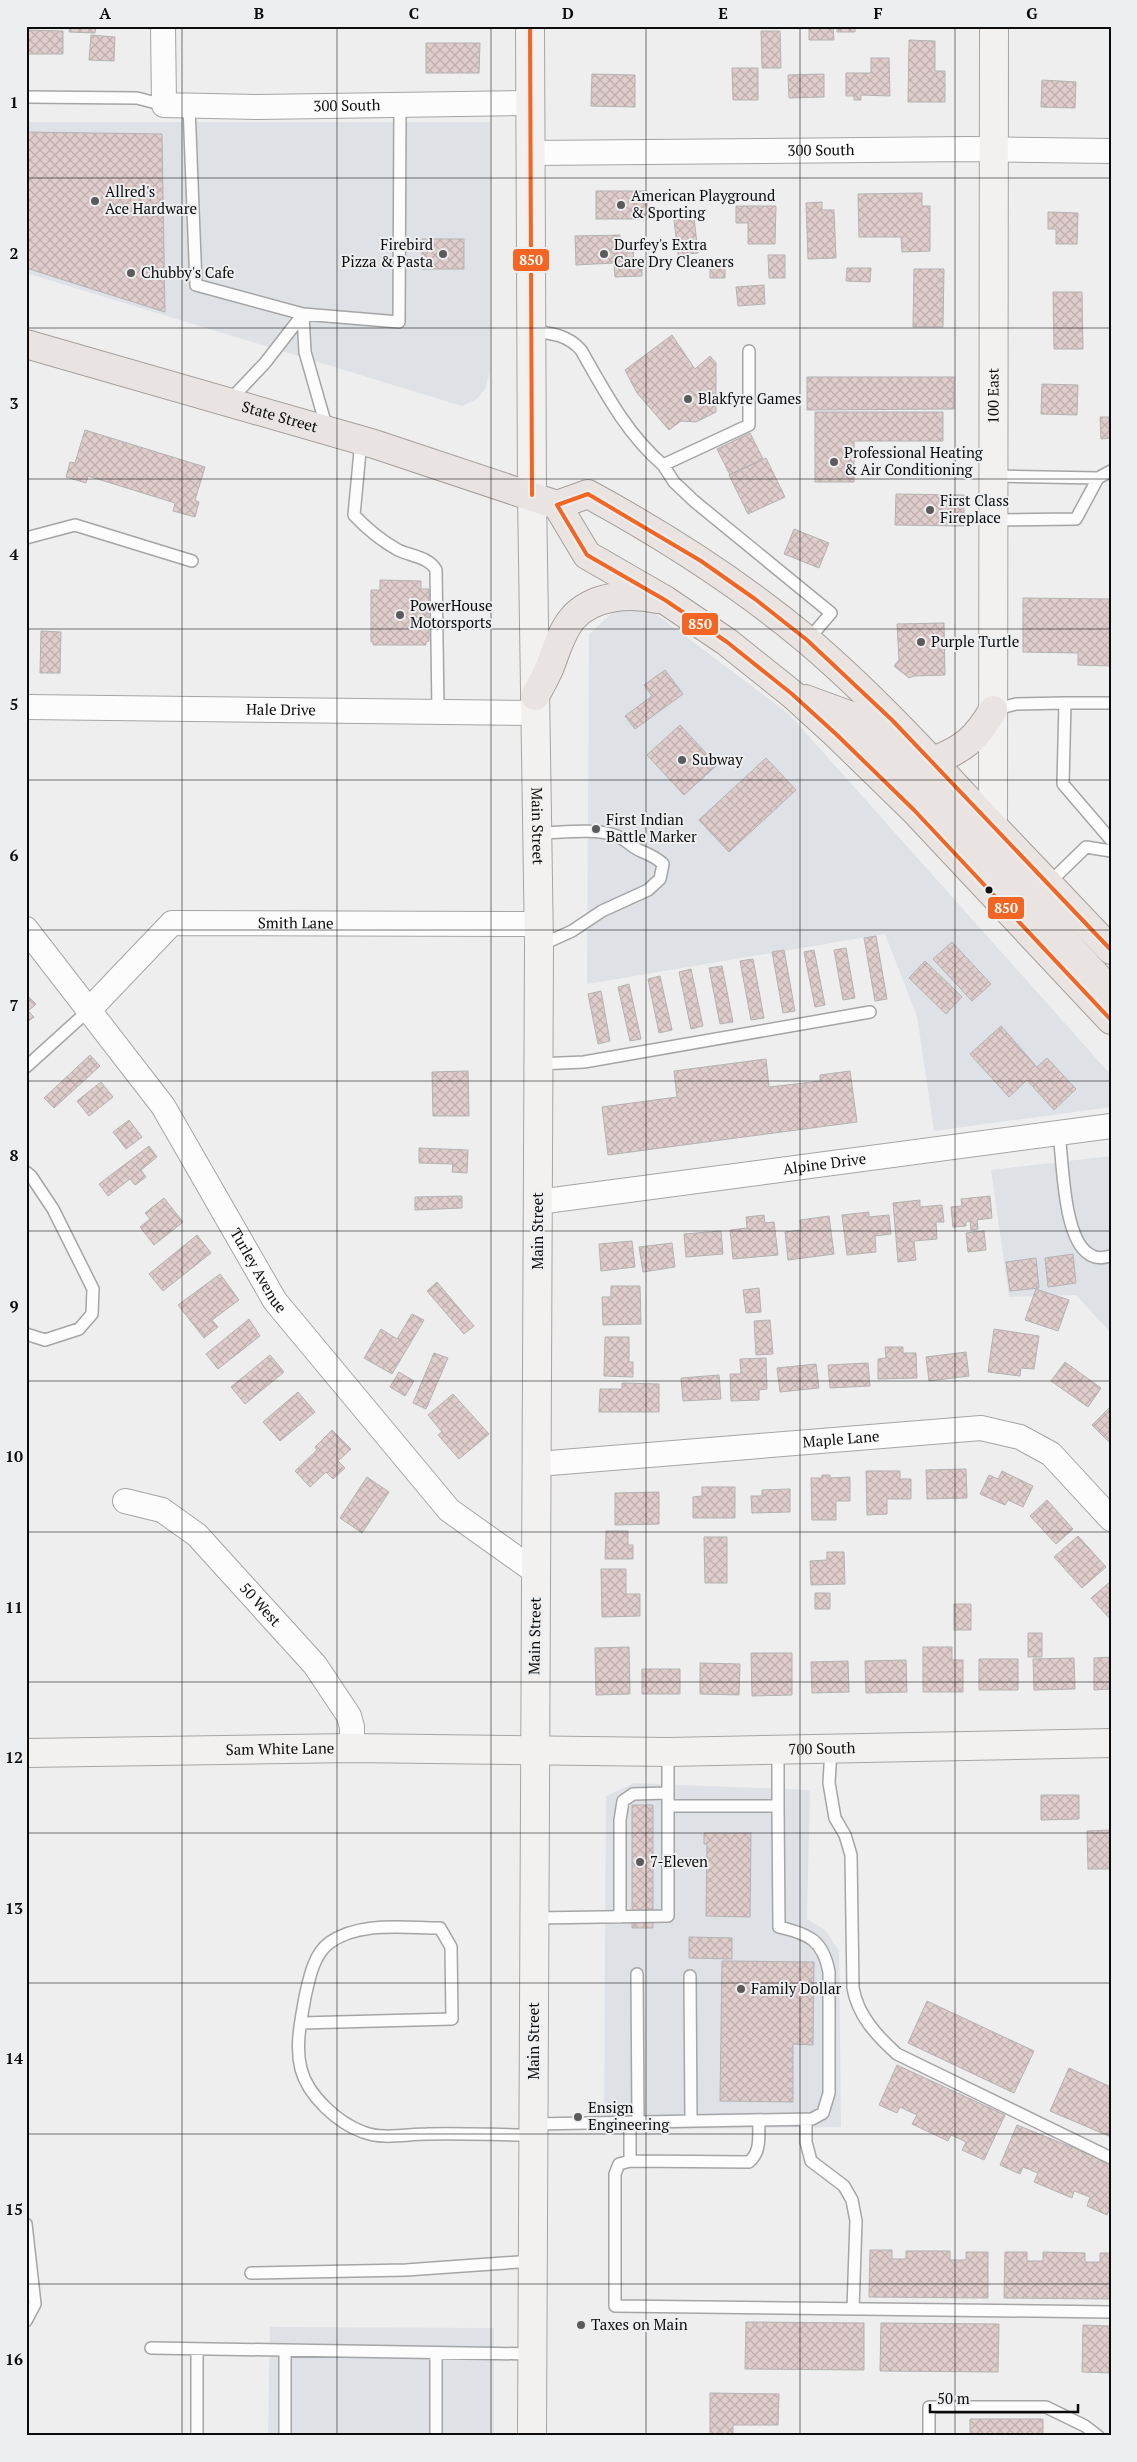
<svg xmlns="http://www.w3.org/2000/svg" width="1137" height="2462" font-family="'PT Serif',serif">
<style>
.built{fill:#dee1e6}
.building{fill:url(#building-cross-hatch);stroke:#b3b3b4}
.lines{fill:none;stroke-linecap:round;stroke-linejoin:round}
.lane-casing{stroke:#a5a5a5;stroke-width:14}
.street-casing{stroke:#a5a5a5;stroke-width:26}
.secondary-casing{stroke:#a5a5a5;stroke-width:30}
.primary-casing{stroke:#a69e99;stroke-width:30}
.lane{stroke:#fcfcfd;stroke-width:11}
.street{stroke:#fcfcfd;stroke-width:24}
.secondary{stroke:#f3f1ef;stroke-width:28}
.primary{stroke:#e9e4e1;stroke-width:28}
.bus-1-casing{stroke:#edeef0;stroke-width:8}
.bus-1{stroke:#f26522;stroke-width:4}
.grid{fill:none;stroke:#0c0c0d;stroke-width:1;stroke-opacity:0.55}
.poi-dot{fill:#5b5b5c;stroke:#edeef0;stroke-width:2}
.bus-dot{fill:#0c0c0d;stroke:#edeef0;stroke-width:2}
.labels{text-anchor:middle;stroke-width:4;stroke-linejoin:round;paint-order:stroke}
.street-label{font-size:15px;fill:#0c0c0d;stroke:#edeef0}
.poi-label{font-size:15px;fill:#0c0c0d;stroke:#edeef0;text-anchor:start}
.line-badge{stroke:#edeef0;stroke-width:2}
.badge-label{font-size:14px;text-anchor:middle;font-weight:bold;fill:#fff}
.neatline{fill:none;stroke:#0c0c0d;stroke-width:2}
.grid-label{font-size:16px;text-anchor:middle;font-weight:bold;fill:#0c0c0d}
</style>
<defs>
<pattern id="building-cross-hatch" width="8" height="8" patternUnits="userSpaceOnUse" patternTransform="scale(1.25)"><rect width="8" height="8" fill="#dfcdcc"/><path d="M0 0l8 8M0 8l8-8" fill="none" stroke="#beafae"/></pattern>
</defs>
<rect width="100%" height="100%" fill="#eeeeef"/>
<path class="built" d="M26 122H490V372L485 389 477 399 462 406 26 273Z
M617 609 652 611 789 714 1111 1075V1107L934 1131 917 1016 885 934 587 984 589 634Z
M1111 1156V1333L1076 1295 1009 1297 991 1170Z
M634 1783 810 1790 807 1919 825 1930 839 1951 841 2127 604 2130 606 1796Z
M270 2327 494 2328V2436H268Z"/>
<path class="building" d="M70 26H96L95 33 69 32Z
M809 26H833L834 40H809Z
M837 26H855V32H837Z
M28 30 63 31V54H28Z
M761 31H780L781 68H762Z
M91 35 115 37 114 61 89 60Z
M909 40 935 41V71H945V102H908Z
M426 43H480L479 73H426Z
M871 58H889L890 96 861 95V100H854V96H846V73H871Z
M732 68H758V100H733Z
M592 74 635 75V107L591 106Z
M824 74V97L789 98 788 75Z
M1042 80 1076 82 1075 108 1041 107Z
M26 132 162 134 165 312 26 268Z
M596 191H647V219H596Z
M922 193V206H930V251L902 252 901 237H859L858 194Z
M822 202V210H834L836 258 808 259 806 203Z
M736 206H776L775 244H748V223H736Z
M1048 212 1078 213 1077 244H1056V229H1048Z
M694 217 698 253 678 255 674 220Z
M620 235V244H633L634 268 642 267V276L615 277 614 263 576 265 575 236Z
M422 239H464V269H422Z
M768 255H785V278H769Z
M710 259H725V278H710Z
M847 268H871L870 282 846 281Z
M914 269H944L943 327H913Z
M764 285 765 304 738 306 736 287Z
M1053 292H1082L1083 349H1054Z
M672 335 695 369 710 356 716 363V412L696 422 681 421 669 430 637 393 625 370Z
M807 377H954V409L807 410Z
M1042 384 1078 385 1077 415 1041 414Z
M815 412H943V441H854V482H815Z
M1100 417H1111V438L1101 439Z
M85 430 205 467 195 500 199 502 195 517 173 511 175 503 88 476 86 483 66 477 70 462 75 463Z
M750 433 763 459 730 475 717 449Z
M766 458 785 497 748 514 729 475Z
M896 494 964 495V526L895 525Z
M794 529 829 543 819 568 784 554Z
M380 580 421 581V589H429V641L426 642V645H373V641L371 642V590H380Z
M1023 598 1111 599V666L1078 665V653L1023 652Z
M944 623 945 675 914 676 909 678 894 666 899 660 897 624Z
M41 631 61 632 60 673H40Z
M665 670 683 694 635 729 625 716 652 696 644 685Z
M680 725 717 765 684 795 647 755Z
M766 758 796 790 729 852 699 820Z
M876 936 887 999 875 1001 864 938Z
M952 942 991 984 972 1001 933 959Z
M846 948 855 998 843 1000 834 950Z
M784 950 795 1011 783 1013 772 952Z
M814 950 825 1005 815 1007 804 952Z
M753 959 764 1018 751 1020 740 961Z
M925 961 962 997 946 1014 909 978Z
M722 966 733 1022 720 1024 709 968Z
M691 969 703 1026 691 1029 679 972Z
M660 976 672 1030 659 1033 648 979Z
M629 984 641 1039 630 1041 618 987Z
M601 991 610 1041 598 1044 588 994Z
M26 994 36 1004 28 1011 34 1017 26 1023Z
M1001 1026 1037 1067 1047 1058 1076 1089 1054 1110 1027 1080 1009 1097 970 1054Z
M90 1055 100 1066 54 1108 44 1098Z
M766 1059 769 1087 820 1081V1075L850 1071 857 1122 608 1155 602 1107 677 1097 674 1071Z
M468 1071 469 1116H433L432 1072Z
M101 1082 113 1097 89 1116 77 1101Z
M129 1120 142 1137 126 1149 113 1132Z
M149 1146 157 1157 141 1170 146 1177 135 1185 130 1179 108 1196 99 1184Z
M419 1148 468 1150 467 1173 452 1172 453 1164 419 1163Z
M462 1196V1208L415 1210V1197Z
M990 1196 992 1218 977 1220 978 1229 971 1230 970 1221 966 1222V1226L953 1227 951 1207 962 1206 961 1199Z
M164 1198 183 1222 154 1245 140 1227 150 1219 145 1213Z
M920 1200V1207L942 1205 944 1222H936L937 1239 914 1241 916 1260 898 1262 893 1203Z
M869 1212V1217L889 1215 891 1234 875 1236 876 1252 847 1255 842 1215Z
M764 1215 765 1223 774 1222 778 1255 733 1259 730 1230 747 1228 746 1217Z
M829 1216 834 1254 788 1260 785 1232 801 1230 800 1220Z
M721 1231 723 1254 686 1257 684 1234Z
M984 1231 986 1250 968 1252 966 1233Z
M197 1235 211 1253 163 1291 149 1274Z
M632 1241 635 1267 601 1271 599 1244Z
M672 1243 675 1267 643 1272 639 1247Z
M1073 1254 1076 1283 1048 1287 1045 1258Z
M1036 1258 1039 1288 1010 1291 1006 1262Z
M220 1274 239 1300 212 1320 218 1327 204 1338 178 1305Z
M437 1282 474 1326 464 1334 427 1291Z
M611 1286H640L641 1324 603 1325 602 1297H611Z
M759 1288 761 1312 746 1313 743 1290Z
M1036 1289 1069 1300 1058 1331 1025 1320Z
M412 1314 424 1320 392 1374 364 1358 381 1329 397 1339Z
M249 1319 260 1336 218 1369 206 1354Z
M770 1320 773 1354 756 1355 754 1321Z
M994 1329 1039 1336 1034 1369 1021 1368 1020 1376 988 1372Z
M605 1337H629V1362H633V1377L604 1376Z
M885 1347H903V1353H916L917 1378 878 1379V1359L886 1358Z
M966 1352 969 1376 929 1381 926 1357Z
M434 1353 448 1358 426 1409 413 1403Z
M270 1355 284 1372 245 1404 231 1387Z
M766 1358 767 1389 759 1390V1400L731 1401 730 1374H741L740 1359Z
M1065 1362 1101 1388 1088 1407 1051 1381Z
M868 1363 870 1386 830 1388 828 1365Z
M816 1364 819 1388 780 1392 777 1368Z
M399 1372 414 1381 405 1396 390 1387Z
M719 1375 721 1399 683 1401 681 1378Z
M622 1383 659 1384V1412H599L600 1389H622Z
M298 1392 315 1412 280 1441 263 1422Z
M453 1394 489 1434 459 1459 438 1435 442 1432 428 1415Z
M1110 1407H1111V1444L1092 1425Z
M332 1430 351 1449 338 1461 345 1468 333 1479 326 1472 310 1487 295 1471 317 1450 315 1447Z
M966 1469 967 1498 927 1499 926 1470Z
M866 1471H900V1479H911V1499H887V1514L867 1515Z
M1002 1471 1033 1486 1023 1507 1008 1500 1005 1505 980 1494 989 1475 998 1479Z
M822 1475H830V1478L850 1477V1501H836V1520H812L811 1478H822Z
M367 1477 389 1492 362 1533 340 1518Z
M702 1487H735V1518H693V1497L702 1496Z
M790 1489V1512L752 1513 751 1496H762V1490Z
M659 1492V1524L615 1525V1493Z
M1047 1500 1073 1529 1056 1544 1030 1516Z
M606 1531H628V1545H633V1559H605Z
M1078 1536 1106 1567 1082 1588 1054 1557Z
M704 1537H727V1583H705Z
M827 1552H844L845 1584 811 1585 810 1561 827 1560Z
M601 1569H626V1594H640V1616L602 1617Z
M1111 1581V1620L1091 1598Z
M815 1593H830V1609H815Z
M954 1604H971V1630H954Z
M1028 1633H1042V1657H1028Z
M629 1647 630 1694 596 1695 595 1648Z
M923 1647H952V1660H963V1692H923Z
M751 1653H792V1695L752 1696Z
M1111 1657V1689L1094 1690V1658Z
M1074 1658 1075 1689 1034 1690 1033 1659Z
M979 1659H1018V1690H979Z
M906 1660 907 1692 866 1693 865 1661Z
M848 1661 849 1692 812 1693 811 1662Z
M700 1663 740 1664 739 1695 700 1694Z
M642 1669H680V1694H642Z
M1041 1795H1079V1819L1041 1820Z
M632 1805H653V1928H632Z
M1111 1830V1869H1088L1087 1831Z
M704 1833H751L750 1917 706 1916 707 1844H704Z
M689 1937 732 1938V1959L689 1958Z
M722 1961 814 1962 813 2045 793 2044V2102L720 2101Z
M927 2001 1034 2051 1014 2093 908 2043Z
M897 2065 1005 2115 984 2160 962 2150 966 2142 951 2135 948 2141 912 2124 917 2115 900 2107 897 2113 879 2105Z
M1069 2068 1111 2087V2137L1050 2111Z
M1017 2125 1111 2163V2206L1107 2215 1087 2206 1090 2197 1074 2191 1072 2198 1034 2182 1038 2173 1023 2167 1020 2174 1000 2165Z
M870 2250H892V2259H906V2251H950V2260H966V2252H988V2298L869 2297Z
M1005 2252H1027V2261H1043V2252L1085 2253V2262H1100V2253H1111V2299L1004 2298Z
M746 2322 864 2323V2370L745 2369Z
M881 2323 999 2324 998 2372 880 2371Z
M1083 2325 1111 2326V2373L1082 2372Z
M710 2393 779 2394 778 2425H733V2436H710Z
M970 2419H1043V2436H970Z"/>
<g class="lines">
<g class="lane-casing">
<path id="lane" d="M26 97 137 98 164 105
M189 106 196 285 303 314 399 322 400 105
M532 331C551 333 568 335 581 350 605 392 626 433 663 465L749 425V351
M228 402 265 363 303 314 305 352 327 429
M361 441 354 515C367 529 382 541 398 550 411 556 429 557 436 570L438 712
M663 465 674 482 694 501 831 613 807 641
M993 476 1098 478
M993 520 1076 519 1098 478 1111 471
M26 538 75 525 192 561
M1111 703H1065L1063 784 1111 840
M993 710 1016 704 1065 703
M537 833C559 833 594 828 614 835 625 838 631 847 641 851 650 855 656 857 663 864L660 879 648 890 602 911 572 931 539 946
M1049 883 1086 847 1111 851
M538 1064 584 1062 870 1012
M26 1067 89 1010
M1059 1134C1063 1162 1063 1238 1089 1254 1096 1259 1103 1258 1111 1256
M26 1172 31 1176 53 1209 93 1289 92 1314 79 1329 45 1340 26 1334
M831 1749 829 1783 835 1818 845 1835 851 1855 853 1988C858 2016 877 2036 897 2054L1111 2158
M668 1806H778V1750
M620 1917V1820L623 1801 633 1794 668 1793
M535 1918 668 1916V1752
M637 1974 638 2122
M690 1976 691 2121
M301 2023 452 2019 451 1947 440 1928C404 1928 359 1921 329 1943 313 1955 309 1980 305 1997 301 2021 295 2045 301 2069 308 2096 338 2123 363 2132 383 2140 407 2134 427 2134 463 2133 498 2135 534 2135
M806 2119V2142L811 2161 844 2186 852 2200 856 2221 853 2309
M630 2122V2161L619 2164 615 2174V2306L1111 2312
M534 2124 812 2119 823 2113 829 2093V1972C823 1940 809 1934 779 1927L778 1806
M630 2161 749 2162C762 2151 758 2135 759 2120
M26 2224 35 2304 26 2321
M251 2273 406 2270 533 2261
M151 2348 533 2354
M197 2351V2436
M285 2351V2436
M436 2353V2436
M929 2436V2407H1046L1085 2426 1098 2436"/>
</g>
<g class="street-casing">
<g id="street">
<path id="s1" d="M163 26 164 105 258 107 530 103"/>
<path id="s2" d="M531 153 970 149 1111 151"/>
<path id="s3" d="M26 707 535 713"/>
<path id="s4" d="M26 929 163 1106 275 1301 449 1510 536 1572"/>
<path id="s5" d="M89 1010 172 923 538 924"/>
<path id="s6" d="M538 1202 1111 1126"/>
<path id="s7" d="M538 1464 981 1428 1020 1437 1051 1454 1111 1519"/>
<path id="s8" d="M125 1501 162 1510 197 1535 315 1665 349 1716 352 1727V1748"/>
</g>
</g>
<g class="secondary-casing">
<g id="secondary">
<path id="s9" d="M530 26 532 495 539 946 532 2436"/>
<path id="s10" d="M993 826 994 26"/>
<path id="s11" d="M26 1753 352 1748 668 1752 1111 1743"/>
</g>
</g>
<g class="primary-casing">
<g id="primary">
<path id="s12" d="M26 344 374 444 557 505"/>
<path d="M557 505 587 555 665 600 727 642 792 694 837 735 914 810 1111 1020"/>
<path d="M557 505 588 494C665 536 739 583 807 640 866 690 920 748 973 805 1019 853 1065 901 1111 950"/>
<path d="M535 696C540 687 545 678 549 669 556 652 560 634 572 619 592 595 630 593 658 599"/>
<path d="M805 699 854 717 975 843 1111 992"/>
<path d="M932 761C963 750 977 738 993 710"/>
</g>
</g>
<use href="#lane" class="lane"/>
<use href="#street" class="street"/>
<use href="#secondary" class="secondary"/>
<use href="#primary" class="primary"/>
<g class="bus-1-casing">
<path id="bus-1" d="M530 26 532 495
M557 505 587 555 665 600 727 642 792 694 837 735 914 810 1111 1020
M557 505 588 494 701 561 755 599 807 640 892 720 1111 950"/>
</g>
<use href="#bus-1" class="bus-1"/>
</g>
<path class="grid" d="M182 26V2436M337 26V2436M491 26V2436M646 26V2436M800 26V2436M955 26V2436M26 178H1111M26 328H1111M26 479H1111M26 629H1111M26 780H1111M26 930H1111M26 1081H1111M26 1231H1111M26 1381H1111M26 1532H1111M26 1682H1111M26 1833H1111M26 1983H1111M26 2134H1111M26 2284H1111"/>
<g class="poi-dot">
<circle cx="95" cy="201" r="5"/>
<circle cx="621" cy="205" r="5"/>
<circle cx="443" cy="254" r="5"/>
<circle cx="604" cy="254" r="5"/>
<circle cx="131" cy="273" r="5"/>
<circle cx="688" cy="399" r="5"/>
<circle cx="834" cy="462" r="5"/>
<circle cx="930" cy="510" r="5"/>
<circle cx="400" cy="615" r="5"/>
<circle cx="921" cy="642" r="5"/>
<circle cx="682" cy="760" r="5"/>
<circle cx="596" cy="829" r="5"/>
<circle cx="640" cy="1862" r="5"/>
<circle cx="741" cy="1989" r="5"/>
<circle cx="578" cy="2117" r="5"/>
<circle cx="581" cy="2325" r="5"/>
</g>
<circle class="bus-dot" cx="989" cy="890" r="4.5"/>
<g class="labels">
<g class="street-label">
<text dy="5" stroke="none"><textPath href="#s1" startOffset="262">300 South</textPath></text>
<text dy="5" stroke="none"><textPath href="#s2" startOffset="290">300 South</textPath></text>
<text dy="5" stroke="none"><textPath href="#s10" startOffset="430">100 East</textPath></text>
<text dy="5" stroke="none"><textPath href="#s12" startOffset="264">State Street</textPath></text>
<text dy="5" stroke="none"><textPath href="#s3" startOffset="255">Hale Drive</textPath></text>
<text dy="5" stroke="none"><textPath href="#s9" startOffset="800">Main Street</textPath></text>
<text dy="5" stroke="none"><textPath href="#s5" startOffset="244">Smith Lane</textPath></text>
<text dy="5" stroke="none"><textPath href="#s6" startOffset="289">Alpine Drive</textPath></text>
<text transform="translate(538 1231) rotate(-90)" y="5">Main Street</text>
<text dy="5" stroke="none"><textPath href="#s4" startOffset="414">Turley Avenue</textPath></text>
<text dy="5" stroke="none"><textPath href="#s7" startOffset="304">Maple Lane</textPath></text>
<text dy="5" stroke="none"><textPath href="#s8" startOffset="175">50 West</textPath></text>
<text transform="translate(535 1636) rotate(-89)" y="5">Main Street</text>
<text dy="5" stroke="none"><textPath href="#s11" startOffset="254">Sam White Lane</textPath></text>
<text dy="5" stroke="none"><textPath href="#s11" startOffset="796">700 South</textPath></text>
<text transform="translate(534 2041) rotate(-90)" y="5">Main Street</text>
</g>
<g class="poi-label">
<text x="105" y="197">Allred's<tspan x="105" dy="17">Ace Hardware</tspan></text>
<text x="631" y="201">American Playground<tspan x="631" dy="17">&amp; Sporting</tspan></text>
<text x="433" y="250" text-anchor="end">Firebird<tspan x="433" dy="17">Pizza &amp; Pasta</tspan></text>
<text x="614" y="250">Durfey's Extra<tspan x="614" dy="17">Care Dry Cleaners</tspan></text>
<text x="141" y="278">Chubby's Cafe</text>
<text x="698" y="404">Blakfyre Games</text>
<text x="844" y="458">Professional Heating<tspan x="844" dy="17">&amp; Air Conditioning</tspan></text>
<text x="940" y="506">First Class<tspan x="940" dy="17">Fireplace</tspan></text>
<text x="410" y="611">PowerHouse<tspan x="410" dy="17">Motorsports</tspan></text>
<text x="931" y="647">Purple Turtle</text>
<text x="692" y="765">Subway</text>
<text x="606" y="825">First Indian<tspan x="606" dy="17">Battle Marker</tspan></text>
<text x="650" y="1867">7-Eleven</text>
<text x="751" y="1994">Family Dollar</text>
<text x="588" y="2113">Ensign<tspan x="588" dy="17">Engineering</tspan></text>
<text x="591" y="2330">Taxes on Main</text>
</g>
</g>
<g class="line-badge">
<rect x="512" y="248" width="38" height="24" rx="5" fill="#f26522"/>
<rect x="681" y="612" width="38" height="24" rx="5" fill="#f26522"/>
<rect x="987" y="896" width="38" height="24" rx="5" fill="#f26522"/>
</g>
<g class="badge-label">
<text x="531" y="265">850</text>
<text x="700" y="629">850</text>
<text x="1006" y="913">850</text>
</g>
<rect width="1137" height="2462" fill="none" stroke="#edeef0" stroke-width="55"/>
<path d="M930 2404v8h148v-8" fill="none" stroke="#0c0c0d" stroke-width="2.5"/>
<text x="937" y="2404" font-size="15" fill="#0c0c0d" stroke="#edeef0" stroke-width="4" paint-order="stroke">50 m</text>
<rect x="28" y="28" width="1082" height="2406" class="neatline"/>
<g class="grid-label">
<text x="105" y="19">A</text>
<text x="259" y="19">B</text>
<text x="414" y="19">C</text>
<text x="568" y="19">D</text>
<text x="723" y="19">E</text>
<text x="878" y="19">F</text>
<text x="1032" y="19">G</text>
<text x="14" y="108">1</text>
<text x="14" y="259">2</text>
<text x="14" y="409">3</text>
<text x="14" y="560">4</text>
<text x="14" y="710">5</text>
<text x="14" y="861">6</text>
<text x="14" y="1011">7</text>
<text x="14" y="1161">8</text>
<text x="14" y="1312">9</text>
<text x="14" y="1462">10</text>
<text x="14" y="1613">11</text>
<text x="14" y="1763">12</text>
<text x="14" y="1914">13</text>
<text x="14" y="2064">14</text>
<text x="14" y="2215">15</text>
<text x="14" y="2365">16</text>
</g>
</svg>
